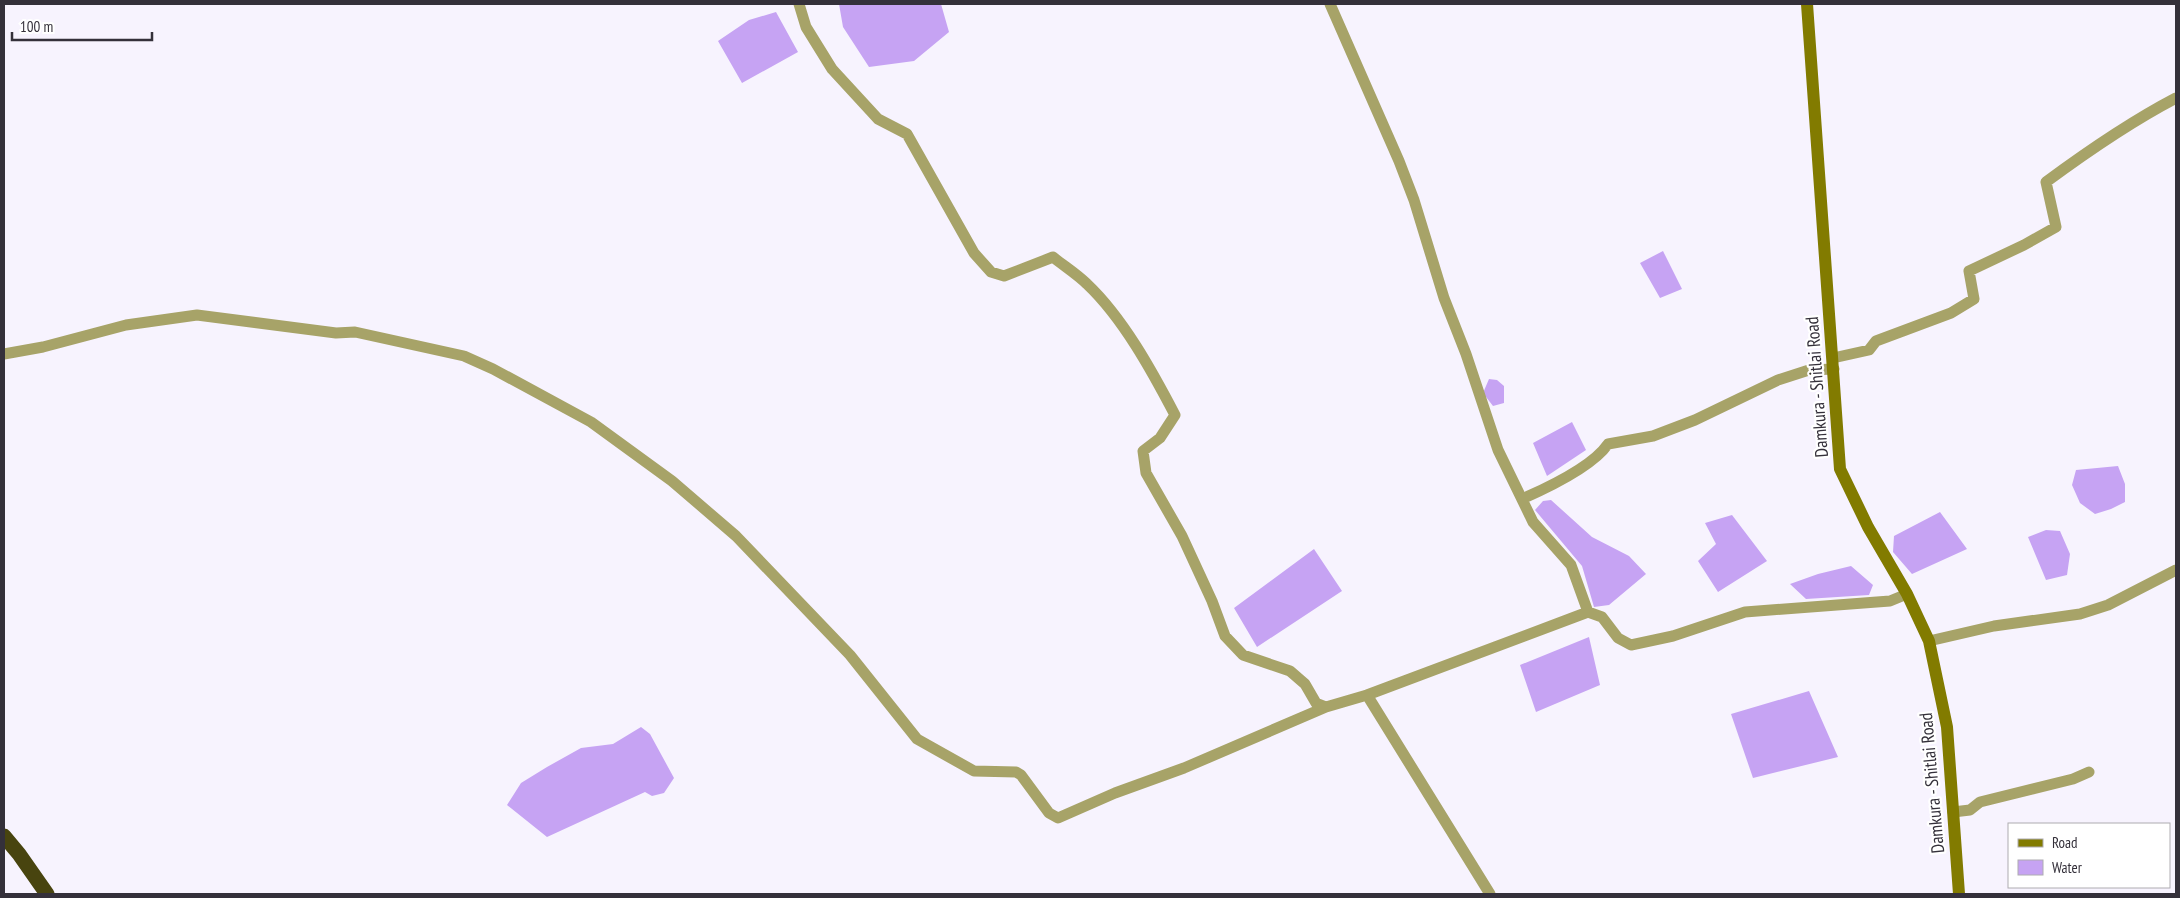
<svg xmlns="http://www.w3.org/2000/svg" width="2180" height="898" font-family="'PT Sans Narrow',sans-serif">
<style>
.water{fill:#c6a3f3}
.lines{fill:none;stroke-linecap:round;stroke-linejoin:round}
.street{stroke:#a7a368;stroke-width:11}
.secondary{stroke:#827b00;stroke-width:12}
.highway{stroke:#48440f;stroke-width:15}
.labels{text-anchor:middle;stroke-width:4.5;stroke-linejoin:round;paint-order:stroke}
.street-label{font-size:18px;fill:#34303a;stroke:#fff}
</style>
<rect width="100%" height="100%" fill="#f7f3fe"/>
<path class="water" d="M839 4H941L949 32 914 61 869 67 843 27Z
M776 12 798 52 742 83 718 41 749 20Z
M1663 251 1682 289 1660 298 1640 263Z
M1489 379 1497 380 1504 386V403L1493 406 1483 393Z
M1572 422 1586 450 1547 476 1533 443Z
M2118 466 2125 484V502L2111 509 2095 514 2080 503 2072 485 2076 470Z
M1551 500 1592 537 1629 556 1646 574 1609 605 1594 607 1582 566 1535 510 1543 501Z
M1940 512 1967 549 1912 574 1893 552 1894 536Z
M1732 515 1767 561 1718 592 1698 561 1716 544 1705 523Z
M2046 530 2060 531 2070 554 2067 575 2046 580 2028 537Z
M1314 549 1342 591 1257 647 1234 608Z
M1851 566 1873 585 1869 595 1806 599 1790 584 1818 574Z
M1589 637 1600 685 1536 712 1520 665Z
M1809 691 1838 757 1753 778 1731 714Z
M641 727 650 734 674 778 664 793 652 796 645 792 547 837 507 805 521 783 547 767 581 748 613 744Z"/>
<g class="lines">
<path class="street" d="M799 4 806 27 832 69 878 119 907 134 974 253 991 272 1004 276 1053 257C1064 266 1077 274 1087 284 1123 318 1152 371 1175 415L1160 438 1143 451 1146 473 1182 536 1212 601 1225 636 1243 655 1290 671 1305 684 1316 703 1326 707 1367 695 1588 612 1602 617 1618 638 1631 645 1673 636 1745 612 1890 601 1907 594
M1330 4 1399 161 1414 200 1444 298 1466 354 1498 450 1533 522 1571 565 1588 612
M4 354 43 347 126 325 197 315 336 333 355 332 464 356 493 369 591 422 672 481 736 536 850 655 917 739 974 771 1016 772 1021 775 1049 813 1058 818 1115 793 1184 768 1326 707
M1833 358 1869 350 1876 341 1951 313 1974 299 1969 271 2024 245 2056 227 2046 182C2088 151 2130 122 2176 98
M1522 499C1547 488 1593 466 1608 444L1653 436 1695 420 1778 380 1809 370 1834 369
M1929 641 1994 626 2080 614 2108 605 2176 570
M1367 695 1490 894
M1953 812 1970 810 1980 802 2073 779 2089 772"/>
<path class="secondary" d="M1807 4 1840 469 1868 527 1907 594 1929 641 1947 727 1959 894"/>
<path class="highway" d="M4 836 19 854 47 894"/>
</g>
<g class="labels">
<g class="street-label">
<text transform="translate(1817 387) rotate(-94)" y="6">Damkura - Shitlai Road</text>
<text transform="translate(1932 783) rotate(-95)" y="6">Damkura - Shitlai Road</text>
</g>
</g>
<rect width="2180" height="898" fill="none" stroke="#34303a" stroke-width="10"/>
<rect x="2008" y="823" width="162" height="65" fill="#ffffff" stroke="#aeacb0"/>
<rect x="2018" y="839" width="25" height="8" fill="#827b00" stroke="#aeacb0"/>
<text x="2052" y="848" font-size="15" fill="#34303a">Road</text>
<rect x="2018" y="860" width="25" height="15" fill="#c6a3f3" stroke="#aeacb0"/>
<text x="2052" y="873" font-size="15" fill="#34303a">Water</text>
<path d="M12 32v8h140v-8" fill="none" stroke="#34303a" stroke-width="2.5"/>
<text x="20" y="32" font-size="15" fill="#34303a" stroke="#ffffff" stroke-width="4" paint-order="stroke">100 m</text>
</svg>
